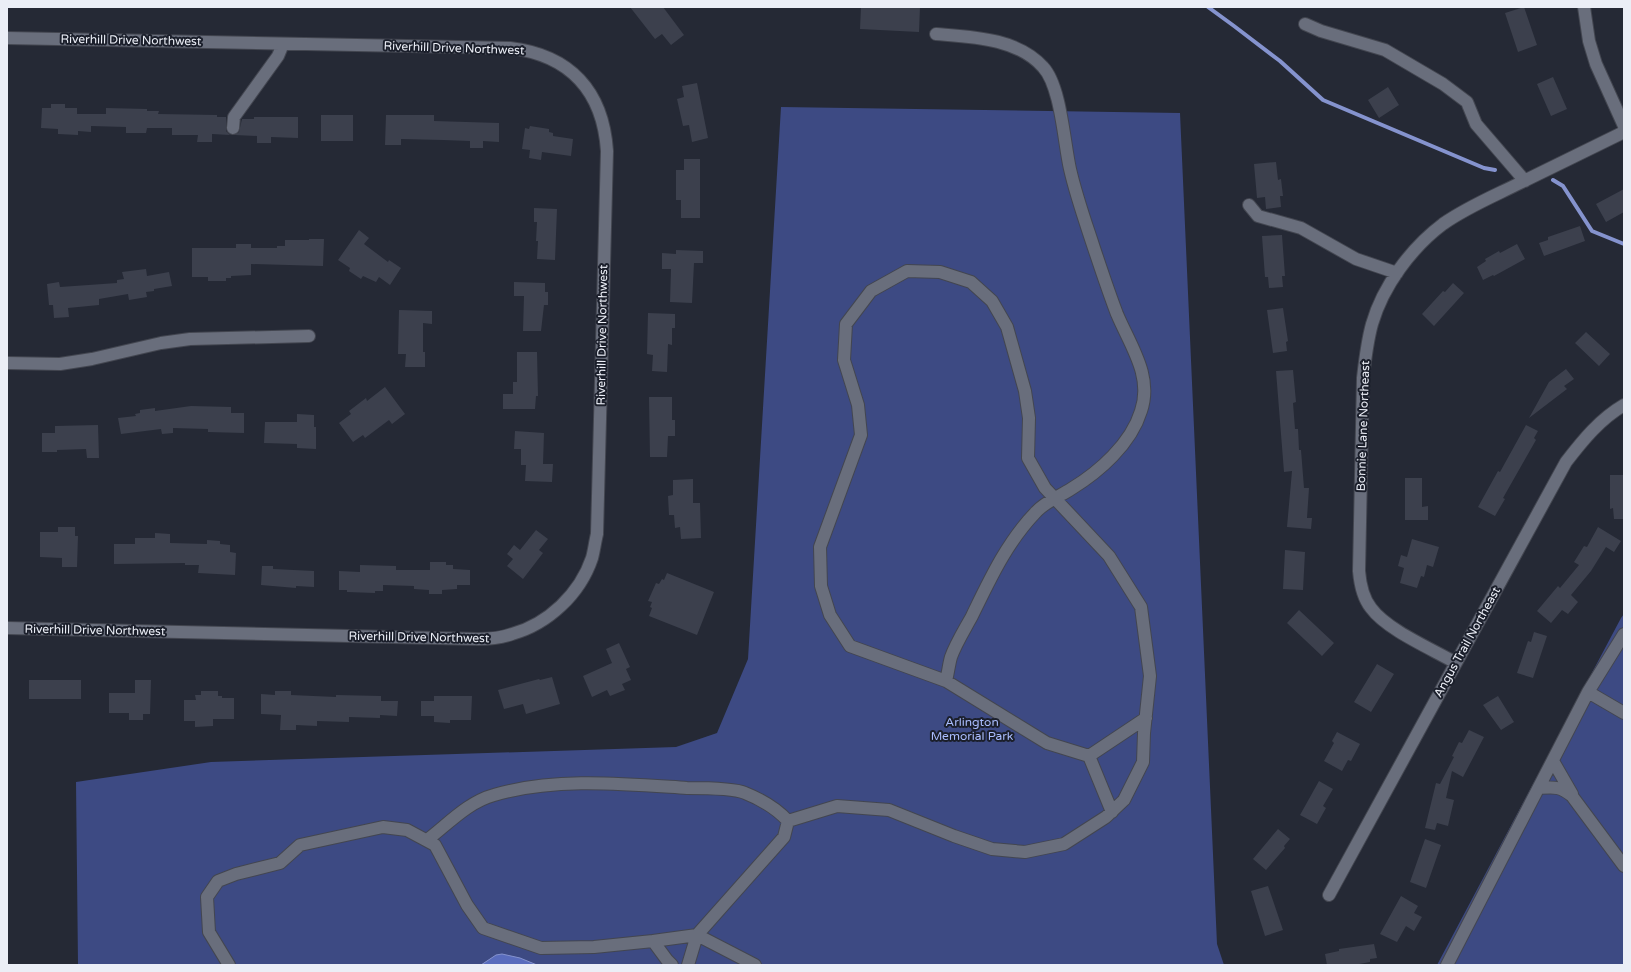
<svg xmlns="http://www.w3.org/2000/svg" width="1631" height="972" font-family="'Varela Round',sans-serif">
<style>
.green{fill:#3d4a83}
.water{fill:#596cbd;stroke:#8593ce}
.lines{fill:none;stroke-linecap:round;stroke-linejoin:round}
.stream{stroke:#8593ce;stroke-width:4}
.building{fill:#3c404d}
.minor-casing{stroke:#434650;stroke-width:14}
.minor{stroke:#696e7c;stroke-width:12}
.labels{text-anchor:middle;stroke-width:4;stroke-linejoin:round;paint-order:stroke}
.street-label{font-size:12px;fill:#ebeef6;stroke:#1b1f2b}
.park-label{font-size:12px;fill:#aabdfe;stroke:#1b1f2b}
</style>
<rect width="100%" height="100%" fill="#252935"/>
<path class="green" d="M781 107 1180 113 1217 944 1224 965H78L76 782 211 762 676 747 717 733 748 659Z
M1624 614V965H1437L1621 618Z"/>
<path class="water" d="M502 954 520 958 537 965H481L496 955Z"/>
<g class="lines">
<path class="stream" d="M1208 7 1234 26 1280 61 1323 100 1484 168 1495 170
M1553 180 1563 186 1592 231 1624 244"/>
</g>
<path class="building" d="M630 7H663L684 35 671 45 662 34 655 39Z
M861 7H920L919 32 860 29Z
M1524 7 1537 45 1518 52 1505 13Z
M1553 77 1567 109 1551 116 1537 84Z
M697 83 708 138 692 142 689 125 683 126 677 99 684 97 682 86Z
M1388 87 1399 105 1379 118 1368 100Z
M51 104H65V108H77V114H106V108L147 109V111H159L158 114 217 115V117H226V131L230 135 212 134V142H197L198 135H172V128H147L146 133H126V127L91 126V132L78 131V135L58 134V129L41 128 42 108H51Z
M321 115H353V141H321Z
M386 115H434V121L499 123V142L483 141V148H470V141L443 140 401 139V145H385Z
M254 117H298V138L271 137V143H257V136L235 135 239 132 242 119H254Z
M530 126 549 129V132L553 133V136L573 139 571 156 542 152 541 160 529 158 530 150 522 149 525 128 529 129Z
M684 159H700V218H681V200H676V170H684Z
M1276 162 1278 180 1281 179 1283 196H1280L1281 207 1266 209 1265 197 1257 198 1254 164Z
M1624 189V212L1606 222 1596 204Z
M534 208 557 209 555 260 537 259 538 241H536L537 222H534Z
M1580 226 1585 241 1544 256 1539 243 1548 240V237Z
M359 230 369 238 364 244 388 262 389 260 401 268 390 285 379 277 376 282 363 276 361 279 349 271 350 268 338 260Z
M1282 235 1285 276H1282L1283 287 1269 288 1268 277H1265L1262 236Z
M309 239H324L323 266 251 264V275L231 276V278H226V281H208V277H192V248H236V244H251V248H277V246H285V240H309Z
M1517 244 1525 259 1494 276 1493 275 1483 280 1477 267 1486 261 1485 259 1499 251 1500 253Z
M676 250 703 251V263H694L692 303 670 302 671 269H662V253L676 254Z
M146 269 147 276 169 272 172 286 154 289V291L146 292 147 297 129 300 128 294 99 299V305L68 308 69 317 54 318 53 305H49L47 284 59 282 60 287 117 283V280L124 279 122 272Z
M514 282 545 283V292H548V305H544L541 331H523L524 296H514Z
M1453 283 1464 293 1434 326 1422 314 1443 291 1445 292Z
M1283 308 1288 341 1286 342 1287 351 1273 353 1267 310Z
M399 310 432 311V324L423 323V352H425V367H405L406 354H398Z
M648 313 675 314V328H672V345L668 344 667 372 652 371 653 355 647 354Z
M1586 332 1610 354 1599 366 1575 343Z
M517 352H537L538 396H536L535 409H503V394H513V382H517Z
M1566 369 1574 379 1564 386 1567 389 1529 418 1549 382Z
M1293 370 1296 402 1293 403 1295 429H1298L1299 450H1301L1304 488H1309L1307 518H1312L1311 529 1287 527 1292 471 1284 472 1276 371Z
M385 387 405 414 392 424 389 420 365 438 363 435 353 442 339 423 351 414 349 411 366 398 367 401Z
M649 397H672V420H675V436H668L667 457H650Z
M191 406 231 407V413H244V433L208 432V429L173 428V433L162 434 161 429 121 434 118 418 136 416 135 414 140 413V410L155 408V411Z
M297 414 314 415V427H316V449L297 448V444L264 443 265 422H297Z
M98 425 99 458H87L86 449 57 450V452H42V433H55V426Z
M1526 425 1538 431 1534 438 1536 440 1503 498 1505 499 1495 516 1478 507 1498 471 1500 472Z
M515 431 544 433 543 464H553L552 482 525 481 526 465H521V449H514Z
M1610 475H1624V519H1614L1613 508 1610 509Z
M1405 478H1422V507L1428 506V520H1405Z
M693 479V503H700L701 538 681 539 680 527 675 528 674 515H669L668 496 673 495V480Z
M58 527H75V536H78L77 567H62V558L40 557V532H58Z
M1598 527 1621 541 1614 552 1606 547 1591 571 1571 595 1578 602 1568 614 1562 610 1551 623 1537 611 1558 586 1560 588 1579 565 1574 562 1584 546 1587 547Z
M536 530 548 539 539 550 543 553 523 579 507 566 513 559 507 554 514 545 520 550Z
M155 533 170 534V543L207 544V540L220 541V544L230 545V552L236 553 235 575 198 573 199 565H185V563L114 564V544H135V538H155Z
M1412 539 1439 547 1433 567 1427 565 1424 577 1421 576 1417 588 1400 583 1404 568 1398 566 1401 555 1407 557Z
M1285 550 1305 552 1303 590 1283 589Z
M430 562H446V565H453V569L470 570V585H457V589L442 590V594H429V590L414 589V586L383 585V591H375V593L347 592V590H339V571L360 572V565L396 566V570H430Z
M262 566H273V569L314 571V587L296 586V588L261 585Z
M667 573 714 592 697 635 649 616 652 608 650 607 652 602 648 601 656 583 659 584 662 579 664 580Z
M1299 610 1334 643 1322 656 1287 623Z
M1534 632 1547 636 1533 678 1517 673 1528 641 1531 642Z
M619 643 630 667 626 669 631 680 622 684 625 690 610 696 607 690 592 697 583 676 612 663 606 649Z
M1377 664 1394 674 1371 712 1354 702Z
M552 677 560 704 526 714 523 704 504 709 498 690 539 679 540 680Z
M29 680H81V699H29Z
M135 680H151L150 714H143V720H129V713H109V693H135Z
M201 691H218V696H222V698H234V719H213V726L195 727V721H184V700H196L195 695H201Z
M275 691H291V695L336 697V695L381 696V701H398L397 716 380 715V718L349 717V722L317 721V726L296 725V730H280L281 715 261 714V694L275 695Z
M434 696H472L471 720H450V723L434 722V716H421V701H434Z
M1498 696 1514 722 1501 730 1483 705Z
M1469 730 1484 737 1463 777 1452 771 1446 798 1454 800 1448 826 1437 823 1435 830 1425 828 1436 783 1440 784 1454 757 1452 756 1459 742 1462 743Z
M1337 732 1360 744 1351 761 1348 760 1342 771 1324 761 1334 743 1332 741Z
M1319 781 1333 789 1323 806 1326 808 1317 824 1300 815Z
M1278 829 1290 839 1284 846 1285 848 1266 870 1253 859Z
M1425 839 1441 845 1426 888 1410 882Z
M1268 886 1283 930 1265 936 1251 891Z
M1401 896 1418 906 1414 913 1422 917 1414 931 1406 926 1397 942 1380 934Z
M1374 944 1377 958 1370 959V962L1354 965H1327L1325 954 1339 951V949Z"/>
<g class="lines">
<g class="minor-casing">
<path id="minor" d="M1584 7 1589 41 1596 64 1624 126
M1305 24 1321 31 1385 50 1443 84 1467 102 1476 124 1525 181
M936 34C972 37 1017 38 1043 67 1061 86 1064 143 1070 169 1075 191 1082 212 1089 233 1098 260 1107 288 1117 314 1130 345 1153 376 1141 411 1131 444 1099 472 1071 489 1060 496 1045 502 1036 512 1007 542 990 579 972 616 965 629 956 643 951 657 949 664 948 673 946 681
M7 38 510 48C570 55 603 91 607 151L597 534C595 542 594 551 592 558 580 594 548 624 512 634 501 638 490 639 478 639L7 628
M233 128 234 117 278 56 283 44
M1249 205 1258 216 1301 228 1356 259 1397 273
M7 363 60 364 92 359 161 343 190 339 309 336
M1456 663C1432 649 1387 630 1371 608 1363 598 1360 583 1359 571L1363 378C1365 360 1367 342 1372 324 1383 286 1411 248 1443 224 1467 207 1494 196 1520 183 1555 166 1589 149 1624 132
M1588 692 1624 713
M1089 756 1112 812
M1553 761 1572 794
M1539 788C1554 787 1560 786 1572 796L1624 866
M788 821 837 806 889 810 954 836 992 849 1025 852 1064 844 1106 817 1124 800 1143 762 1144 733 1150 676 1141 607 1109 556 1045 488 1028 458 1029 418 1025 391 1007 327 992 301 971 282 940 272 907 271 871 291 846 324 844 360 858 405 861 435 820 547 821 586 830 615 850 646 946 681 1047 743 1089 756 1146 718
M427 840C448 824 468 802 494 795 555 777 625 784 687 788 700 788 734 788 745 793 760 799 777 809 788 821L784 837 697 935 653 941
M1329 895 1566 462C1583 440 1600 419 1624 405
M229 965 209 932 207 897 218 881 236 874 280 863 300 845 383 827 407 830 435 845 467 905 483 928 541 948 594 947 653 941 667 960 672 965
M688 965 697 935 755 965
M1447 965 1588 692 1624 634"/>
</g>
<use href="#minor" class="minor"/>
</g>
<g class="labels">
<g class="street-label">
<text transform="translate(131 40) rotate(1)" y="4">Riverhill Drive Northwest</text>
<text transform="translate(454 48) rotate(2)" y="4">Riverhill Drive Northwest</text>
<text transform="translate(602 335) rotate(-89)" y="4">Riverhill Drive Northwest</text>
<text transform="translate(1363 426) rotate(-88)" y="4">Bonnie Lane Northeast</text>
<text transform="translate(95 630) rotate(1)" y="4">Riverhill Drive Northwest</text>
<text transform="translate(419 637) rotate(1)" y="4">Riverhill Drive Northwest</text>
<text transform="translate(1467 642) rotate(-61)" y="4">Angus Trail Northeast</text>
</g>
<g class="park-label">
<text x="972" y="726">Arlington<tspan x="972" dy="14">Memorial Park</tspan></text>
</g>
</g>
<rect width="1631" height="972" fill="none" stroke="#ebeef6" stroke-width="16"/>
</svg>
